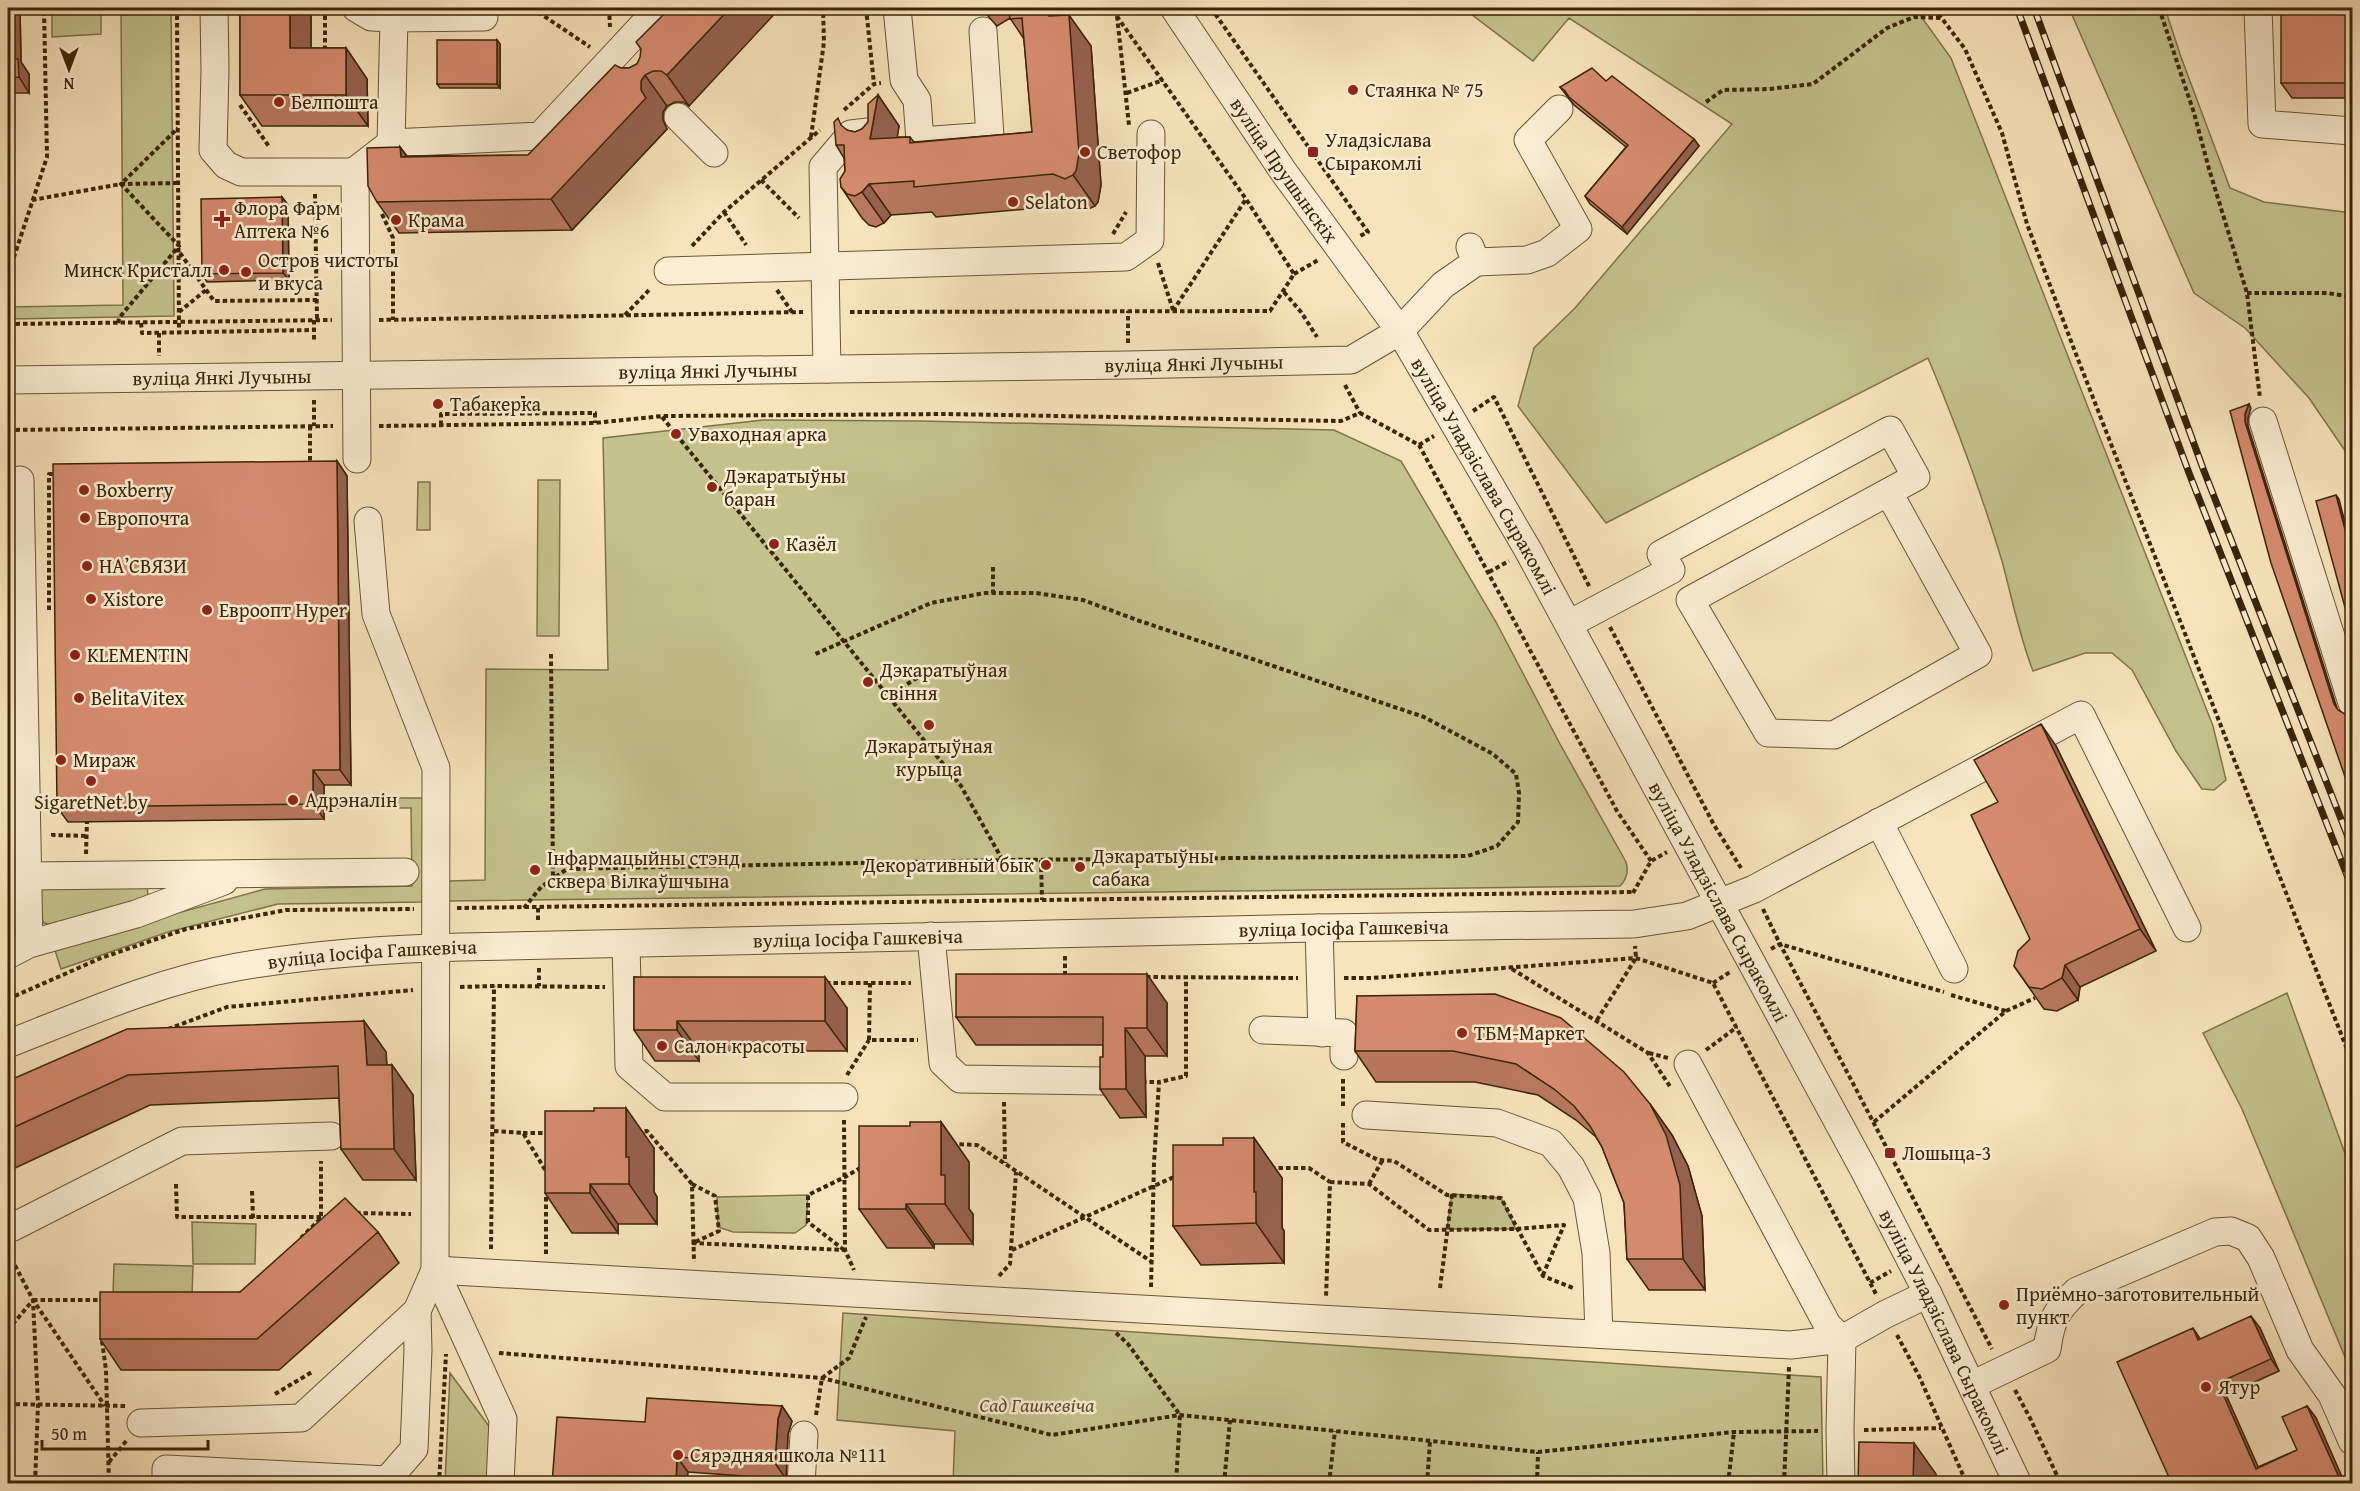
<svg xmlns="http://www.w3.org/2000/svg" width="2360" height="1491" font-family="'Gentium Book Plus',serif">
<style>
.green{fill:#c4c28c;stroke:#7f734a;stroke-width:1.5}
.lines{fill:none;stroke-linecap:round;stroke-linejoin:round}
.minor-casing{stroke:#6a5435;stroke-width:29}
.path{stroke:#3a2408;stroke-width:4;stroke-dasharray:4.5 3;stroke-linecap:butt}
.minor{stroke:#faedd3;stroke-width:27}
.rail-casing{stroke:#3a2408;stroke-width:7}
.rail{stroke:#faedd3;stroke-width:4.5;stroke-dasharray:14;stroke-linecap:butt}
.wall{fill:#b8785f;stroke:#3a2408;stroke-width:1.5}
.shaded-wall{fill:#96614e;stroke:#3a2408;stroke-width:1.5}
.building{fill:#d68b6f;stroke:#3a2408;stroke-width:1.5}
.poi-dot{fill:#8f2418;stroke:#faedd3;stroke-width:2}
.labels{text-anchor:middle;stroke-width:5;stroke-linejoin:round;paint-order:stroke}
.poi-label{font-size:20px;fill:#3a2408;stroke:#faedd3;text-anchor:start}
.street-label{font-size:20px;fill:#3a2408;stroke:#faedd3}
.park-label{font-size:20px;font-style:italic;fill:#5c4c29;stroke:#faedd3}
</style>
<rect width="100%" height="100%" fill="#f8e4bc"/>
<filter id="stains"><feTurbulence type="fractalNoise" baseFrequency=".00333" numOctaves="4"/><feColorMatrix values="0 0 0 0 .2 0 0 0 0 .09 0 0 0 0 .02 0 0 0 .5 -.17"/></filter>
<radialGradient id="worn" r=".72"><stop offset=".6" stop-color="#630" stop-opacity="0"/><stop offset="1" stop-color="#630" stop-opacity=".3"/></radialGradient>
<path class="green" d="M52 8H101V34L52 37Z
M121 8H171L174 316 8 319V307L123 305Z
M1463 8H1915L1951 58 2213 726 2226 780 2214 790 2202 789 2176 751 2132 670 2112 653H2085L2033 671C2019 635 2012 598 2002 561 1981 492 1956 424 1928 358L1606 523 1518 406 1534 348 1575 308 1732 124 1569 18 1533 61Z
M2069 8H2165L2181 57 2230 188 2264 202 2352 213V461L2309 398 2245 328 2194 293Z
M763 420 920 421 1334 430 1401 461 1496 622 1560 744 1626 862C1629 872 1627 879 1620 886L449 901V881L485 880 486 669 608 670 603 438Z
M538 480H560L559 636H537Z
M418 482H430V530H417Z
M351 798H423V902L278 904 168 932 61 969 54 947 265 889 412 886 411 808H338Z
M147 887 148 895 141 903 56 926 44 923 38 913 41 889Z
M2287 993 2352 1173V1374L2242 1109 2203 1033Z
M1452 1194 1501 1198 1516 1229H1447Z
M808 1195 806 1225 795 1233 733 1232 718 1227 717 1197Z
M192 1222 256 1224 255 1264H193Z
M114 1264 193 1266 192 1295 113 1293Z
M843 1313 1821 1377 1823 1483H953L955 1431 837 1420Z
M450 1373 491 1429 487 1483 445 1484Z"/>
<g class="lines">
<g class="minor-casing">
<g id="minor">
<path d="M214 8 215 71 213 150 226 165 241 172H355L357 459"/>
<path d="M356 8 371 17 394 18 391 143"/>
<path d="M897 8 904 80 917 100 920 141 990 136 983 31"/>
<path id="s1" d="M1174 8 1283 171 1400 331 1528 550 1864 1170 1928 1294 2018 1484"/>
<path d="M2258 8 2262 124 2352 131"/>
<path d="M394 18 484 17"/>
<path d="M678 117 714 153"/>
<path d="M355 171 391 143 540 136 659 8"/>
<path d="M1476 262 1527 260 1547 253 1578 229 1528 140 1559 109"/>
<path d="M668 271 1126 257 1150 240 1151 134"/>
<path d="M827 369 823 167 851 134 868 132"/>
<path id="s2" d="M8 380 1128 365 1351 360 1400 331 1443 285 1476 262 1470 247"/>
<path d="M2263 421 2352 703"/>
<path d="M20 480 29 944"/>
<path d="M1569 624 1671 570 1661 554 1890 430 1916 477 1690 600 1768 733 1834 735 1978 654 1889 493"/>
<path d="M1879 822 1954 969"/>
<path d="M29 876 405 872"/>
<path d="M1319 928 1322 1033"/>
<path d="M931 936 943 1063 960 1079 1104 1081"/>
<path d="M626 944 629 1066 665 1097H844"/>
<path d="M8 955 29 944 136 914 224 881"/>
<path d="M1263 1030 1344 1033V1056"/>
<path id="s3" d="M8 1044C82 1015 158 981 237 967 311 954 386 949 461 947L1319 928 1634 924 1687 916 1754 889 2081 715 2187 928"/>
<path d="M1688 1064 1828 1326 1842 1339 1840 1430 1841 1484"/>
<path d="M1366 1115 1497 1123 1551 1143 1571 1167 1587 1198 1596 1253 1599 1334"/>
<path d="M8 1221 11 1228 182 1141 331 1136"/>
<path d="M435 1270 1791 1345 1842 1339 1886 1314 1928 1294"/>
<path d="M435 1270 503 1419 500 1484"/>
<path d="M1972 1385 2047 1349C2051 1321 2055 1311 2077 1291L2215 1232 2231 1231 2248 1238 2261 1258 2300 1350 2332 1395 2352 1441"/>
<path d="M141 1423 301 1418 417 1311 435 1270 436 768 376 614 368 521"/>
<path d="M166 1484V1469L387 1480 414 1449 418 1350 417 1311"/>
<path d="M801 1484 804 1435"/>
</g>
</g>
<path class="path" d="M177 8 179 332
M325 8V52
M532 8 590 47
M609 8 610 27
M866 8 874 84
M1211 8 1368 232 1358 237
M1934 8 1965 49 2002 133 2027 224 2074 349 2352 1062
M2159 8 2194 113 2209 169 2247 293 2260 398
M1117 16 1129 125
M1127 93 1163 80
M1706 102 1723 90 1769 89 1813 84 1887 28 1914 17 1941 18
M240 105 270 148
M844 110 874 84 881 83
M811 137 824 42 823 8
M761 180 799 218
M315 194 317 320
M32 200 121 184 179 183
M724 212 746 245
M382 214 393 238V320
M1113 234 1126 212
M692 246 724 212 820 130
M180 253 214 301 317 300
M8 260H13L47 157 44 8
M1158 263 1173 310
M1294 274 1320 259
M777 290 792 312
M1284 292 1301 312 1317 337
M2247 293H2327L2352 297
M1173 311 1246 199
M179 312 206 290
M850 312 1270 311 1294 274 1246 199 1111 8
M625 315 651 288
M314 320V341
M379 320 803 312
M118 323 119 318 179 246 121 184 178 128
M141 323 142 333 314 330
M8 324 332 320
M159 333V356
M1128 343V311
M1345 385 1360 413
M523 396V414
M314 400V426
M1473 411 1494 397 1590 588
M662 417 961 786 1002 859
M441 425V414L595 413V423
M310 426V465
M379 426 595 423 662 416 945 414 1341 421 1360 413 1419 445 1617 811 1651 861
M8 430 333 426
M1419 445 1434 436
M993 567V593
M1489 572 1509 561
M49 610V474H59
M1610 627 1714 825 1741 868
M551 654 553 878
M888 696 920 676
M53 833V835L86 836
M86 854 87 821
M1041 860 1042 900
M1633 893 1651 861 1667 852
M457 908 1633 892
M524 908 541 887 567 869 1003 860 1468 856 1497 846 1518 822 1519 793 1516 774 1493 754 1424 717 1137 620 1083 600 1036 593H985L931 603 813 655
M538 908V922
M1763 909 1780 944 1992 1349
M1771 949 1780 944 1944 992
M1065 956V978
M539 968V986
M1512 969 1648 1053 1671 1088
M1146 977 1298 978
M1344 978H1371L1636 958 1713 983 1876 1294
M826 983H911
M870 983 869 1040H918
M1713 983 1730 972
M460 987 494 986 605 987
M1951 995 2006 1011
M8 999 101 958 186 929 286 910 414 909
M1597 1020 1636 958 1635 946
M168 1029 227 1007 413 990
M1706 1050 1737 1027
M1649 1053 1668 1058
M847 1075 869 1040
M1142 1082H1159
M1004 1102 1005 1163
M1343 1106V1078
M844 1120 845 1250 854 1270
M1874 1122 2006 1011 2035 998
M1343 1123V1142L1378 1160 1394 1161 1447 1195 1501 1198 1543 1276 1573 1288
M494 1131 523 1133 547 1173
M637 1132 647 1131 692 1184 694 1262
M523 1133H549
M952 1144 977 1145 1152 1262
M1271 1168H1309L1330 1182 1326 1297
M1330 1182 1369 1184 1429 1230 1516 1229 1564 1225 1543 1275
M176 1184 177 1217H328
M692 1184 715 1196 719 1231 693 1243
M1369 1184 1382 1161
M252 1191 253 1218
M356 1213 411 1214
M301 1238 321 1218V1161
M692 1243 845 1250
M491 1249 494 986
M844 1250 808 1222V1195L845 1177 862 1167
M1012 1250 1176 1176
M8 1252 33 1300 105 1406
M546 1254V1193
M999 1276 1010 1264 1016 1172
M1870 1283 1891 1271
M1151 1287 1154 1163 1159 1082 1186 1076V976
M1440 1288 1452 1194
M33 1300H104
M8 1330 33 1300 38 1404 35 1484
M1116 1333 1128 1344 1180 1415 1176 1484
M1897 1335 1919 1376 1967 1484
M102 1341 106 1370 109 1484
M499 1353 822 1378 1052 1435 1180 1415 1538 1452 1734 1432 1818 1431
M2015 1390 2030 1418 2061 1484
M275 1394 312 1372
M8 1404 125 1406
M816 1415 822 1378 849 1358 866 1317
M1864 1430 1941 1428
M109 1462 127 1440
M826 1482 857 1484
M439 1484 446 1354
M1224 1484 1230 1420
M1329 1484 1335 1431
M1427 1484 1430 1441
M1537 1484 1538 1452
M1728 1484 1734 1432
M1784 1484 1789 1367"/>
<use href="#minor" class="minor"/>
<g class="rail-casing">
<path id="rail" d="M2017 8 2189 473 2352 888
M2034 8 2204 471 2352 847"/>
</g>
<use href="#rail" class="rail"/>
</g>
<path class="wall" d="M8 8H20L21 62 29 74V93H8Z
M240 8H311V48H346L367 79 368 126H262L240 95Z
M670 8 689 106 683 102H675L667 106 663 112V120L667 129 572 230 399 233 377 202 400 147 407 156 528 155 621 68H629L637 64Z
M982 8H1068V15L1091 46 1101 185 1098 202 1095 206 1087 210 1074 205 936 217 932 212 891 215 884 223 876 227 869 225 862 218 841 187 845 171 844 158 836 145 846 130 855 132 862 129 868 122 878 95 899 126 897 137H910L914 142 1032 132 1024 39 1010 18 997 26 988 16Z
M2352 8V98H2292L2281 83Z
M497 40 500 44V88H440L437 84Z
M1606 81 1694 139 1699 146 1627 234 1590 204 1585 196 1626 147 1574 105 1560 87Z
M282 197 288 205 289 280 207 282 202 274Z
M337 461 347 476 351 785H324V819L68 822 57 807Z
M2056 746 2156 951 2080 987 2078 1000 2057 1011 2044 1009 2014 966 2030 939 1998 802Z
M634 977 847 1008V1051H699V1061H655L634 1030Z
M1357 996 1650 1104 1672 1135 1688 1166 1702 1216 1705 1290H1649L1627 1259 1624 1203 1602 1147 1596 1137 1576 1120 1538 1095 1475 1082H1376L1355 1051Z
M1167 1003V1056H1145L1146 1117 1120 1118 1100 1089 1103 1057V1045H976L956 1017Z
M364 1021 386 1052 387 1065H392L413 1095 416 1180H363L341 1149 339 1098 150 1105 13 1169 8 1161V1081Z
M941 1122 969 1162V1209L973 1214V1244H934V1248H887L859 1209 910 1126Z
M1254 1138 1282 1178V1228L1284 1231V1263L1201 1265 1173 1226 1223 1145Z
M654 1148V1192L657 1197V1224H618V1233H572L545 1193Z
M378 1232 399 1263 279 1370H121L100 1339 240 1292Z
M2260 1328 2279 1371 2226 1395 2258 1467 2297 1450 2307 1406 2316 1418 2345 1484H2172L2201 1339Z
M782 1406 792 1421 788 1434 786 1479 688 1472 645 1422Z"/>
<path class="shaded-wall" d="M10 8H20L21 62 29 74V93L19 77 10 59Z
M290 8H311V79L290 48Z
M730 8H780L689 106 667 75Z
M1049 8H1068L1071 47 1049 16Z
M1069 15 1091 46 1101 185 1098 202 1095 206 1073 175Z
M497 40 500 44V88L497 84Z
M346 48 367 79 368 126 346 95Z
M645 75 667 106 663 112V120L667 129 572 230 551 199 641 90V81Z
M878 95 899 126 892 170 870 139Z
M1694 139 1699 146 1627 234 1622 227Z
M400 147 422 178 401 157Z
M869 184 891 215 884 223 862 192Z
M282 197 288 205 289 280 283 273Z
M2249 404 2251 408 2248 418V426L2337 708 2334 704 2245 422V414Z
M337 461 347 476 351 785 340 770Z
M2336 495 2339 499 2352 550V556Z
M2345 714 2348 718 2352 732V735Z
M2041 724 2056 746 2156 951 2140 929Z
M313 770 324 785V819L313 804Z
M2065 965 2080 987 2078 1000 2062 978Z
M1147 974 1167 1003V1056L1147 1028Z
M825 977 847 1008V1051L825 1021Z
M364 1021 386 1052 388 1095 367 1065Z
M677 1021 699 1051V1061L677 1030Z
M1125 1028 1145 1056 1146 1117 1126 1089Z
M392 1065 413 1095 416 1180 394 1149Z
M1650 1104 1672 1135 1688 1166 1702 1216 1705 1290 1683 1259Z
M626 1108 654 1148V1192L657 1197V1224L629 1184 626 1157Z
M941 1122 969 1162V1209L973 1214V1244L945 1204 941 1175Z
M1254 1138 1282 1178V1228L1284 1231V1263L1256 1223 1254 1192Z
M590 1184 618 1224V1233L590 1193Z
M906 1204 934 1244V1248L906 1209Z
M2251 1316 2260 1328 2279 1371 2271 1359Z
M2193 1328 2201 1340H2198Z
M2218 1383 2226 1395 2264 1480 2256 1469Z
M782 1406 792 1421 788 1434 786 1479 775 1463 778 1419Z
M2307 1406 2316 1418 2345 1484H2342Z
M1914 1443 1936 1474V1484H1913Z
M677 1457 688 1472 687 1484H676Z"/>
<path class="building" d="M8 8H10V59H18L19 77 8 78Z
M240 8H290V48H346V95H240Z
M670 8H730L667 75 661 71H653L645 75 641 81V90L646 98 551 199 377 202 368 186 367 148 400 147 401 157 528 155 615 65 621 68H629L637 64 640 57 641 49 636 42Z
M1009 8H1049V16L1069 15 1079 154 1076 171 1073 175 1065 179 1053 174 914 187V181L869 184 862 192 855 196 847 194 841 187 840 179 845 171 844 145H836L834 122 838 118 841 125 847 130 855 132 862 129 868 122V104L878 95 870 139 910 137V143L1032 132 1022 18 1010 19Z
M2281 8H2352V83H2281Z
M437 40H497V84H437Z
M1592 68 1606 81 1612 76 1694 139 1622 227 1585 196 1628 145 1569 97 1565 91 1560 87Z
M282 197 283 273 202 274 201 199Z
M2249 404 2245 414V422L2334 704 2338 710 2345 714 2352 735V797L2271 563 2230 411Z
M337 461 340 770H313V804L57 807 53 464Z
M2336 495 2352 556V633L2316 501Z
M2041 724 2140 929 2065 965 2062 978 2042 989 2029 987 2014 966 2018 951 2030 939 1971 815 1998 802 1974 760Z
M956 974H1147V1028H1125L1126 1089H1100V1057H1103V1017H956Z
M634 977H825V1021H677V1030H634Z
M1495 994 1561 1018 1624 1072 1650 1104 1666 1135 1680 1185 1683 1259H1627L1624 1203 1602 1147 1590 1126 1574 1106 1554 1089 1516 1064 1453 1051H1355L1357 996Z
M364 1021 367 1065H392L394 1149H341L338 1066 128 1075 8 1130V1081L127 1029Z
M594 1108H626V1157H629V1184H590V1193H545V1111H594Z
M910 1122H941V1175H945V1204H906V1209H859V1126H910Z
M1223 1138H1254V1192H1256V1223L1173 1226V1145H1223Z
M345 1198 378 1232 257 1339H100V1292H240Z
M2251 1316 2271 1359 2218 1383 2256 1469 2297 1450 2282 1417 2307 1406 2342 1484H2172L2117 1362 2193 1328 2198 1340Z
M647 1398 782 1406 778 1419 775 1463 677 1457 676 1484H552L557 1417 645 1422Z
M1859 1442 1914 1443 1913 1484H1858Z"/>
<g class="poi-dot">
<circle cx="1353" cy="90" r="6"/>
<circle cx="279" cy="102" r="6"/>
<circle cx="1085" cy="152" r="6"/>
<rect x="1307" y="146" width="12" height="12" rx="3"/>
<circle cx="1013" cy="202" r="6"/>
<path d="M219 210h6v6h6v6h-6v6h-6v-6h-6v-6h6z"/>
<circle cx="396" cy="220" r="6"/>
<circle cx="224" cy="270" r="6"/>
<circle cx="246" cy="272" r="6"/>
<circle cx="438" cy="404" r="6"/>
<circle cx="676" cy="434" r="6"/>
<circle cx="712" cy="487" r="6"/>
<circle cx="84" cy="490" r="6"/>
<circle cx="85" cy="518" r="6"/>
<circle cx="774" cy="544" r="6"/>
<circle cx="87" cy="566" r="6"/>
<circle cx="91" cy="599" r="6"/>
<circle cx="207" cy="610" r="6"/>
<circle cx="75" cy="655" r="6"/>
<circle cx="868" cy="682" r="6"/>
<circle cx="79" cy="698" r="6"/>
<circle cx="929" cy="725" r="6"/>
<circle cx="61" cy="760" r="6"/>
<circle cx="91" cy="781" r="6"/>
<circle cx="293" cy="800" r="6"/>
<circle cx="1046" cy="865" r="6"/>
<circle cx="1080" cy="867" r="6"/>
<circle cx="535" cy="870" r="6"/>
<circle cx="1462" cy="1033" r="6"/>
<circle cx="662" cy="1046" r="6"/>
<rect x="1884" y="1147" width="12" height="12" rx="3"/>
<circle cx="2004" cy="1305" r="6"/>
<circle cx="2206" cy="1387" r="6"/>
<circle cx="678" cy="1455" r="6"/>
</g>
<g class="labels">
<g class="poi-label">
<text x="1365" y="97">Стаянка № 75</text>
<text x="291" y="109">Белпошта</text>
<text x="1325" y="147">Уладзіслава<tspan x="1325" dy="23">Сыракомлі</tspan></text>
<text x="1097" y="159">Светофор</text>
<text x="1025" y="209">Selaton</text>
<text x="234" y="215">Флора Фарм<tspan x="234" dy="23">Аптека №6</tspan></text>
<text x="408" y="227">Крама</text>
<text x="258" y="267">Остров чистоты<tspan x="258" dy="23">и вкуса</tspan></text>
<text x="212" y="277" text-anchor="end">Минск Кристалл</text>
<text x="450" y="411">Табакерка</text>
<text x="688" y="441">Уваходная арка</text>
<text x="724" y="483">Дэкаратыўны<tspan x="724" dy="23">баран</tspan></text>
<text x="96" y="497">Boxberry</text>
<text x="97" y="525">Европочта</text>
<text x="786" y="551">Казёл</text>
<text x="99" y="573">НАʼСВЯЗИ</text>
<text x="103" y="606">Xistore</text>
<text x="219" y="617">Евроопт Hyper</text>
<text x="87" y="662">KLEMENTIN</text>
<text x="880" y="677">Дэкаратыўная<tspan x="880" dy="23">свіння</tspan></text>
<text x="91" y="705">BelitaVitex</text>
<text x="929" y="753" text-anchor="middle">Дэкаратыўная<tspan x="929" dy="23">курыца</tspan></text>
<text x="73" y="767">Мираж</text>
<text x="305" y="807">Адрэналін</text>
<text x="91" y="809" text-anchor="middle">SigaretNet.by</text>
<text x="1092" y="863">Дэкаратыўны<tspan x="1092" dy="23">сабака</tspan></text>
<text x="547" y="865">Інфармацыйны стэнд<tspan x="547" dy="23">сквера Вілкаўшчына</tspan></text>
<text x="1034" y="872" text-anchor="end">Декоративный бык</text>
<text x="1474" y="1040">ТБМ-Маркет</text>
<text x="674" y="1053">Салон красоты</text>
<text x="1902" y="1160">Лошыца-3</text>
<text x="2016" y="1301">Приёмно-заготовительный<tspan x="2016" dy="23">пункт</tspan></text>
<text x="2218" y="1394">Ятур</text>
<text x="690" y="1462">Сярэдняя школа №111</text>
</g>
<g class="street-label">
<text dy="7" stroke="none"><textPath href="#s1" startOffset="196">вуліца Прушынскіх</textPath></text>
<text dy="7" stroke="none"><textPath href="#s2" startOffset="1186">вуліца Янкі Лучыны</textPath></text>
<text dy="7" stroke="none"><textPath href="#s2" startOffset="700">вуліца Янкі Лучыны</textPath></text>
<text dy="7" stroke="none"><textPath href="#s2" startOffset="214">вуліца Янкі Лучыны</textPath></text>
<text dy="7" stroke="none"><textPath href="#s1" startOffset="562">вуліца Уладзіслава Сыракомлі</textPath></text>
<text dy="7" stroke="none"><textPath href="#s1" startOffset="1048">вуліца Уладзіслава Сыракомлі</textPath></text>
<text dy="7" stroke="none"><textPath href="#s3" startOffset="1350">вуліца Іосіфа Гашкевіча</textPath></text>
<text dy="7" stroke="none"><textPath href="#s3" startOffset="864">вуліца Іосіфа Гашкевіча</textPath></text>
<text dy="7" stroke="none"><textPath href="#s3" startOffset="378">вуліца Іосіфа Гашкевіча</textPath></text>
<text dy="7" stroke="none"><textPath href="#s1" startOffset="1534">вуліца Уладзіслава Сыракомлі</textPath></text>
</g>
<g class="park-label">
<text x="1037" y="1412">Сад Гашкевіча</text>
</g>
</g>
<rect width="2360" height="1491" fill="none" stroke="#f8e4bc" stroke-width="30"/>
<rect x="9" y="9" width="2342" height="1473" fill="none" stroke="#3a2408" stroke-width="3"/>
<rect x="15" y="15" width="2330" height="1461" fill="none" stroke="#3a2408" stroke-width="1.5"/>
<g transform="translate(69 69) rotate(180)" stroke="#faedd3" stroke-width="4.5" paint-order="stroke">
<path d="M0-4.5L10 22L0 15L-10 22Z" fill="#3a2408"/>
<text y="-9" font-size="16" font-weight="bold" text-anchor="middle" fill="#3a2408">N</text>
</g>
<path d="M42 1440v9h166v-9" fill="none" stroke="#3a2408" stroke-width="3"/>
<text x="51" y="1440" font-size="18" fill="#3a2408" stroke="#faedd3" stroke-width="4.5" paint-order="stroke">50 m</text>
<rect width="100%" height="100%" filter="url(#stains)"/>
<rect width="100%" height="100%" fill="url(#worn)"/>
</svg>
